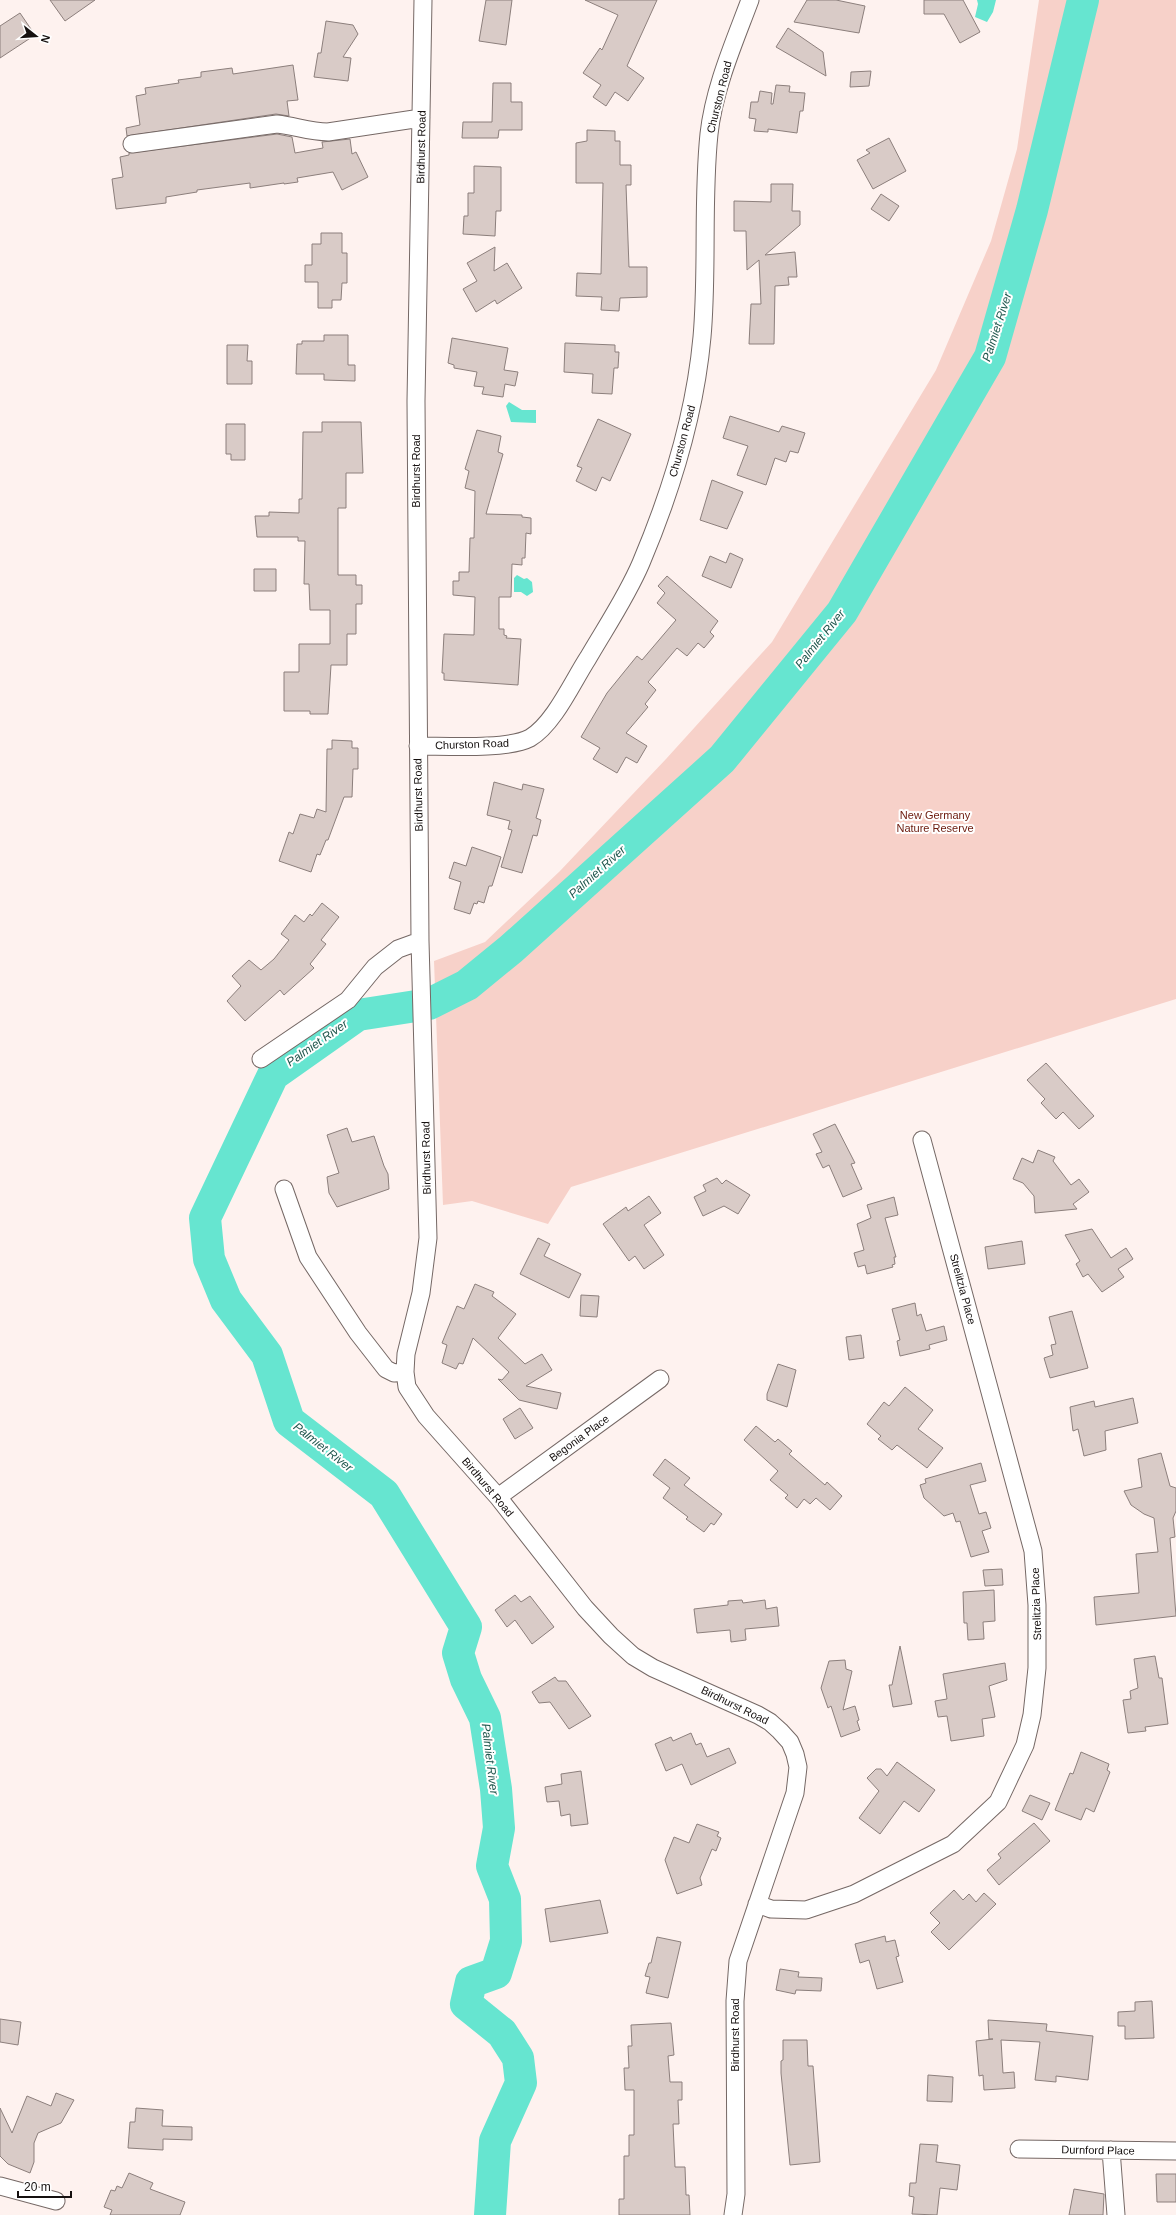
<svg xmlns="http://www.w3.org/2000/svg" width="1176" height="2215" font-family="Helvetica,sans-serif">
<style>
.green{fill:#f7d1c9}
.water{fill:#66e5d0}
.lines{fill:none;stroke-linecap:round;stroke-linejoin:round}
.river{stroke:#66e5d0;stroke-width:32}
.building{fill:#d9cbc7;stroke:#8c7f7c}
.minor-casing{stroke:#756865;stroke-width:19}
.minor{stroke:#fff;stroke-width:17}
.labels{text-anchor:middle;stroke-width:4;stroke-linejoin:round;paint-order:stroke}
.street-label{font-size:11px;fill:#15100f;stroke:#fff}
.park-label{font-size:11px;fill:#6b190c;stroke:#fff}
.water-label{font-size:12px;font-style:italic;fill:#21574e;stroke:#fff}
</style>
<rect width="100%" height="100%" fill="#fef2ef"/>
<path class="green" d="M1039 0H1176V999L571 1187 548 1224 472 1201 443 1205 434 961 485 942 560 871 666 759 772 642 936 370 991 241 1017 149Z"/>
<path class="water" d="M977 0H996L993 12 987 22 975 17 978 4Z
M509 402 522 410H536V423L511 422 506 406Z
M517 575 524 579 527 578 532 582 533 592 527 596 521 592H514V578Z"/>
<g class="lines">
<path class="river" d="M490 2215 495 2141 521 2083 518 2058 502 2033 466 2004 471 1982 496 1973 506 1941 505 1899 492 1866 499 1828 496 1789 485 1718 466 1679 458 1653 466 1627 384 1494 289 1421 267 1355 226 1300 209 1259 205 1218 273 1075 358 1015 429 1004 467 985 511 949 722 759 842 612 990 357 1032 210 1083 0"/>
</g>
<path class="building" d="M50 0H95L65 21Z
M486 0H512L506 45 479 41Z
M585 0H657L627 66 644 78 628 101 615 92 606 106 593 97 601 85 583 73 600 48 602 50 618 15Z
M807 0H836L865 6 859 33 794 22Z
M924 0H963L980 32 960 43 944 14H924Z
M20 13 35 35 0 58V26Z
M326 21 353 25 358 34 343 57 351 58 348 81 314 77 318 53H321Z
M788 28 823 52 826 76 776 47Z
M293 65 298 100 287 101 289 116 276 114 127 136 126 128 140 125 136 96 146 94 145 88 179 83 178 80 201 77V72L232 68 233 74Z
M871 71 869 86 850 87 851 72Z
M493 83H511V102H522V130H499L498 138H462L463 122H492Z
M776 85 790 86 789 92 805 93 803 111H800L797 133 768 129V132L754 131 756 119 749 118 751 102H758L760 91 772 93 771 104H773Z
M587 130 615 131V141H620V165H631V185H626L629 267H647V297L620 298 619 311 601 310 602 297 576 296 577 273 601 274 603 183H576V143L587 141Z
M277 134 292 137 295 153 323 148 322 142 350 139 352 154 356 152 368 177 342 190 333 172 297 178 298 182 284 184V183L250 188V183L197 190V192L166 197V203L116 209 112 179 123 177 120 157 129 155V153Z
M889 138 906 171 873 189 857 160 870 153 866 150Z
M474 166 501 167V211H496L495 236 463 234 464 216H468V193H474Z
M771 184H793L792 211H800V225L765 255 795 252 797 277H788L789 285 775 286 774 344H749L751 304H761L759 260 747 270 746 231H734V201L771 202Z
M881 194 899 206 889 221 871 209Z
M321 233H342V253H347V283H342L341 300H332V308H318V282H305V265H312V244H321Z
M495 247 494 271 507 263 522 288 497 304 495 300 476 312 463 289 477 281 467 263Z
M324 335H348V365H355V381L324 380V374H296L297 344H302V341H324Z
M452 338 508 348 504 370 518 372 515 386 505 384 503 397 482 394 484 387 474 386 477 372 454 368V365L448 363Z
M565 343 615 345V352H619L618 368H614L612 394 592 393 593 374 564 372Z
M227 345H248L247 361H252V384H227Z
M730 416 779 432 782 426 805 433 798 453 790 451 786 462 775 458 766 485 737 475 748 446 723 438Z
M598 419 631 434 610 481 602 477 596 491 576 481 582 468 577 466Z
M322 422H361L363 473H346V508H338V575H356V585H362V604H356V634H347V665H331L328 714H310V711H284V672H299V644H330V610H310L309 584H304L305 541H298V537H257L255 516H269V512L299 513V499H302L303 432H322Z
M226 424H245V460H231V454H226Z
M477 430 501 436 498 452 503 454 486 514 522 515V517L531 518V534L526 533 525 558H522V565L512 564 511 597H499V629H504V635L507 636 506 638 521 639 518 685 444 680V673H442L444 634 474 635 475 597 453 595V581H459V572H469L470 538H474L475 491 465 488 469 471 465 469Z
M712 480 743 492 727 529 700 520Z
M730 553 743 559 731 588 702 576 710 556 726 563Z
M254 569H276V591H254Z
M667 576 718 621 710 632 714 636 704 648 698 643 687 656 677 648 648 682 656 690 645 704 648 707 626 733 647 746 637 763 626 757 617 773 593 759 600 748 581 737 607 693 637 656 642 660 676 620 657 603 665 593 658 586Z
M332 740 352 741V748H358V769H353L352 797H344L328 840H326L320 855 317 854 311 872 279 861 289 832 293 834 300 814 314 818 317 809 326 812 327 749H332Z
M494 782 522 790 523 784 544 789 536 818 541 820 537 836 533 835 522 873 501 867 512 830 508 829 510 821 487 815Z
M472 847 501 857 492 886H489L484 903 478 901 477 904 474 903 470 914 454 909 461 882 449 878 454 862 466 866Z
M322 903 339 917 321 940 326 944 310 964 314 968 284 995 280 990 245 1021 227 1001 241 986 232 976 249 960 261 970 274 959 289 940 281 934 295 915 304 922 310 914 312 916Z
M1046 1063 1094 1116 1079 1129 1063 1112 1056 1119 1041 1103 1045 1099 1027 1080Z
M835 1124 855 1163 851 1164 862 1189 843 1197 829 1165 823 1168 816 1154 822 1152 813 1134Z
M347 1128 352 1142 374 1136 384 1166 388 1174 389 1189 337 1207 329 1193 327 1177 339 1173 327 1135Z
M1038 1150 1055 1157 1053 1161 1071 1185 1079 1179 1089 1192 1073 1204 1077 1209 1035 1213 1034 1196 1023 1183 1013 1179 1022 1158 1033 1163Z
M717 1178 722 1184 726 1180 750 1195 738 1214 724 1206 703 1216 694 1197 706 1191 703 1185Z
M649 1196 661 1213 644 1225 664 1255 644 1269 635 1256 629 1261 603 1224 626 1207 628 1211Z
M894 1197 898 1215 885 1218 896 1257H894L895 1264 892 1265 893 1267 867 1274 865 1265 858 1267 854 1253 864 1250 857 1224 871 1218 867 1205Z
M1092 1229 1111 1258 1126 1248 1133 1259 1118 1269 1124 1277 1102 1292 1088 1274 1083 1277 1076 1264 1080 1261 1065 1235Z
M538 1238 550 1244 544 1256 581 1274 569 1298 520 1274Z
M1022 1241 1025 1264 988 1269 985 1247Z
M475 1284 494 1292 492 1296 516 1314 498 1338 525 1364 542 1354 552 1370 526 1386 561 1393 557 1409 519 1400 498 1379 502 1380 509 1372 473 1338 463 1364 459 1363 456 1369 442 1363 447 1345 442 1343 457 1306 464 1309Z
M581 1295 599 1296 597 1317 580 1316Z
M915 1303 917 1316 921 1314 926 1331 944 1326 947 1340 929 1345 930 1349 900 1356 897 1341 900 1340 892 1309Z
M1072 1311 1088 1368 1050 1378 1044 1358 1053 1355 1051 1345 1056 1344 1049 1317Z
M861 1335 864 1358 849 1360 846 1337Z
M778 1364 796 1370 787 1407 767 1400V1394Z
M905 1387 933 1410 918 1429 943 1448 927 1468 897 1445 892 1450 878 1439 881 1436 867 1424 884 1402 889 1406Z
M1133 1398 1138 1423 1105 1431 1106 1450 1084 1456 1078 1429 1073 1431 1070 1407 1094 1401 1095 1407Z
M520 1408 533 1428 515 1439 503 1419Z
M756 1426 775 1442 778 1439 792 1451 789 1454 825 1485 827 1482 842 1496 830 1510 816 1498 810 1504 804 1499 797 1508 785 1498 788 1495 770 1480 778 1471 744 1440Z
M1161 1453 1170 1486 1176 1488V1511L1173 1518 1175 1537 1170 1538 1176 1616 1096 1625 1094 1597 1139 1593 1136 1554 1158 1552 1154 1518 1144 1514 1131 1505 1124 1491 1142 1487 1138 1459Z
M665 1459 690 1478 684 1485 722 1514 714 1525 711 1523 704 1532 686 1519 688 1517 663 1498 670 1488 653 1475Z
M981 1463 986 1481 970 1485 979 1514 986 1512 991 1528 982 1531 989 1552 971 1557 960 1521 956 1522 953 1513 944 1516 924 1498 920 1485 926 1483 925 1479Z
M1002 1569 1003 1585 985 1586 983 1570Z
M994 1590 995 1621 983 1622 984 1639 968 1640 967 1623H964L963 1592Z
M515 1595 521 1602 530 1596 554 1627 532 1644 515 1620 507 1627 495 1610Z
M742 1600 743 1603 765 1600 766 1609 777 1607 779 1626 745 1629 746 1640 731 1642 730 1630 697 1633 694 1609 728 1605V1601Z
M900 1646 912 1704 893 1707 889 1685H892Z
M1155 1656 1159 1678H1162L1168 1724 1145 1727 1146 1731 1128 1733 1123 1700 1131 1699 1130 1691 1138 1688 1134 1659Z
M845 1660 846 1669 852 1671 843 1710 855 1706 859 1720 857 1721 860 1730 841 1737 831 1706 828 1708 821 1688 829 1661Z
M1005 1663 1007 1680 989 1686 995 1717 982 1719 984 1736 951 1741 947 1716 938 1717 935 1701 947 1699 943 1674Z
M555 1677 558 1681H566L591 1716 569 1729 550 1702 539 1703 532 1692Z
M691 1733 696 1745 701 1743 707 1757 729 1748 736 1763 691 1785 682 1764 666 1771 655 1744 671 1737 673 1741Z
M1081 1752 1109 1764 1107 1770 1110 1772 1094 1812 1086 1808 1081 1820 1055 1810 1070 1773 1073 1774Z
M897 1762 935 1790 919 1812 904 1801 880 1834 859 1818 879 1791 867 1778 876 1769H881L887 1776Z
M581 1771 588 1824 571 1826 570 1814 561 1816 559 1801 547 1802 545 1787 562 1784 561 1774Z
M1030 1795 1050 1803 1042 1820 1022 1811Z
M1034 1823 1050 1841 999 1885 987 1870 1001 1858 998 1854Z
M697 1824 719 1832 717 1836 721 1838 716 1851 712 1849 700 1878 702 1885 677 1894 665 1860 674 1837 689 1843Z
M954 1890 963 1900 969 1894 976 1902 984 1893 996 1904 949 1950 931 1932 940 1923 930 1913Z
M600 1900 608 1933 550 1942 545 1909Z
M885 1936 886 1942 895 1940 899 1956 896 1957 903 1982 877 1989 869 1960 860 1963 855 1944Z
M657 1937 681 1942 668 1998 646 1993 650 1977 645 1976 649 1963H651Z
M780 1969 799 1972 798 1977 822 1978 821 1991 796 1990 795 1994 776 1990Z
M1152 2001 1154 2038 1125 2039V2026H1118V2012L1135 2011V2002Z
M0 2019 21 2022 18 2045 0 2042Z
M988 2020 1047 2024 1046 2031 1093 2036 1088 2080 1056 2076V2082L1035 2080 1040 2042 1001 2040 1003 2073 1014 2072 1015 2088 984 2090 983 2075 979 2076 976 2041 993 2039H989Z
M671 2023 674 2055 668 2056 670 2082H682V2100H678L679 2124H673L675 2167H685L686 2195H689L690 2215H619V2199H624V2156H629V2135H634V2090H625L624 2068H629L628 2046H632L631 2025Z
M783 2040H807L808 2066H813L820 2162 790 2165 781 2073V2061L783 2060Z
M928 2075 953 2077 952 2102 927 2101Z
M56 2093 74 2100 61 2123 38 2133 34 2143V2162L30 2173 8 2164 0 2156V2108L12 2133 27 2096 51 2106Z
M136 2108 163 2110 162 2126 192 2127V2140L163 2139V2150L128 2148 130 2122H135Z
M920 2144 938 2145 936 2162 960 2165 957 2190 940 2188 937 2215 912 2214 914 2197 909 2196 910 2183H916Z
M129 2173 153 2183 150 2189 185 2202 180 2215H110L112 2210 104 2207 111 2190 115 2191 117 2186 122 2188Z
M1156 2174H1176V2202H1157Z
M1074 2189 1104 2194 1103 2215H1069Z"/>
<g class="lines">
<g class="minor-casing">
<path id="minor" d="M423 0 416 401 420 941 428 1238 421 1293 406 1354 405 1372 407 1387 426 1416 498 1497 585 1608 611 1636 633 1656 653 1668 758 1715 770 1722 780 1731 790 1742 795 1754 798 1767 795 1793 738 1961 735 2001 736 2194 733 2215
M132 144 277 124C295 126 310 132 328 132L421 118
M418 746C446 746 507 750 530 738 554 724 573 681 588 658 606 627 627 596 641 563 671 492 695 414 702 337 708 270 702 201 709 134 714 88 734 43 750 0
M261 1059 348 1000 375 967 398 949 420 941
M284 1189 308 1257 358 1333 386 1369 394 1373 405 1372
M498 1497 660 1379
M757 1904 771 1909 806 1910 854 1894 953 1844 998 1802 1025 1745 1032 1715 1037 1668V1605L1033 1551 922 1140
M1019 2149 1176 2151
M1111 2150 1116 2215
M0 2186 56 2201"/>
</g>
<use href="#minor" class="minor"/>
</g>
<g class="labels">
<g class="street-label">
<text transform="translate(719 97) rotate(-76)" y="4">Churston Road</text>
<text transform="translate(421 147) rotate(-89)" y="4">Birdhurst Road</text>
<text transform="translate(682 441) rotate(-75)" y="4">Churston Road</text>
<text transform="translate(416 471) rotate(-90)" y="4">Birdhurst Road</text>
<text transform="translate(472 744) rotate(-2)" y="4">Churston Road</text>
<text transform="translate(418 795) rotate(-91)" y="4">Birdhurst Road</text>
<text transform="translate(426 1158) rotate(-91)" y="4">Birdhurst Road</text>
<text transform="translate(963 1289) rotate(75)" y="4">Strelitzia Place</text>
<text transform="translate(579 1438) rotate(-36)" y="4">Begonia Place</text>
<text transform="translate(488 1487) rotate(50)" y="4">Birdhurst Road</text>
<text transform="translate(1036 1604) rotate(-92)" y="4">Strelitzia Place</text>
<text transform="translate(735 1705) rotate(26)" y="4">Birdhurst Road</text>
<text transform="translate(735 2035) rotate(-90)" y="4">Birdhurst Road</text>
<text transform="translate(1098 2150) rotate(1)" y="4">Durnford Place</text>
</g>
<g class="park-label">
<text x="935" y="819">New Germany<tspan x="935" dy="13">Nature Reserve</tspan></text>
</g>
<g class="water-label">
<text transform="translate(997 327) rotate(-72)" y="4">Palmiet River</text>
<text transform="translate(820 639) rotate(-51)" y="4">Palmiet River</text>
<text transform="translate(597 872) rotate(-42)" y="4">Palmiet River</text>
<text transform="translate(317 1043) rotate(-35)" y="4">Palmiet River</text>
<text transform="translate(323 1447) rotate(38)" y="4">Palmiet River</text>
<text transform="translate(490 1759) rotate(83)" y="4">Palmiet River</text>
</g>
</g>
<g transform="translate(36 36) rotate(107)" stroke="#ffffff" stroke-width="3" paint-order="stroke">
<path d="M0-3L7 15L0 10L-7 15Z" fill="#15100f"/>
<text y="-6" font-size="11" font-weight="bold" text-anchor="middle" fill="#15100f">N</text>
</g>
<path d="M18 2191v6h53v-6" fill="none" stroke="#15100f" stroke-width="2"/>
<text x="24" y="2191" font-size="12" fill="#15100f" stroke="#ffffff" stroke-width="3" paint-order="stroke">20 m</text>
</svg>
